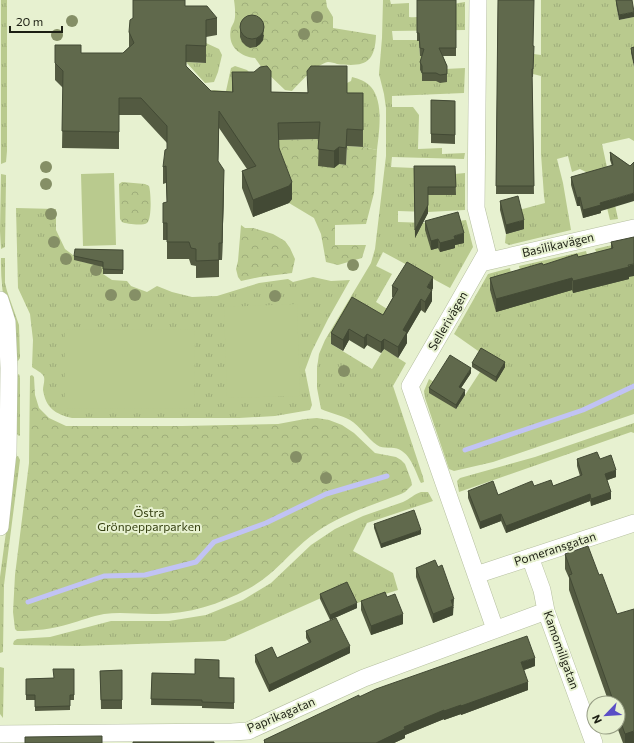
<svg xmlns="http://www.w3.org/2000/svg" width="634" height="743" font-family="Commissioner,sans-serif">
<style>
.grass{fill:url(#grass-tufts)}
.forest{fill:url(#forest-crowns)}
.garden{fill:#b9ca8e}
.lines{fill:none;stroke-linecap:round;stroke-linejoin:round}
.stream{stroke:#c1c3f4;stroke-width:5}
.minor-casing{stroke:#b5bf9f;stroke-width:18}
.minor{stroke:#fff;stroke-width:17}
.tree{fill:#858f66}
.wall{fill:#535a41}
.shaded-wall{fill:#434a35}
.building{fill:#60694c;stroke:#434a35}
.labels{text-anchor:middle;stroke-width:4;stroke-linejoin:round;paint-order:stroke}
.street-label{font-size:12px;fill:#1c1f13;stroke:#e7f1d0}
.park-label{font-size:12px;fill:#343f10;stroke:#e7f1d0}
</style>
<defs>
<pattern id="grass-tufts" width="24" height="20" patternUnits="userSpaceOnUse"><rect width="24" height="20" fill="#b9ca8e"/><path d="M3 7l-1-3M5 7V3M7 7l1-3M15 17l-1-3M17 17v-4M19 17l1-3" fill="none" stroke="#9ead7a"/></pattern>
<pattern id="forest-crowns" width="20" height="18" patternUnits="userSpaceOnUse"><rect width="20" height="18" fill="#b9ca8e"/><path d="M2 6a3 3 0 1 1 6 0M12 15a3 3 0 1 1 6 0" fill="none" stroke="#9ead7a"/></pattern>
</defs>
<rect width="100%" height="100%" fill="#e7f1d0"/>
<path class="grass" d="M1 0H7V151L6 162 1 164Z
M383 0H390L391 4 409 3V17C428 20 446 3 465 2V30L392 31 393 40H419L420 56H422L420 70 422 74V81L445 69 465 68 464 93 392 96V107H413L419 115 418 149 442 148V154L465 153 464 159 392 157 391 167 415 168V195L455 174 465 173V210L428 212 398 211V222L428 223 438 248 454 245 458 221 466 220 473 247 450 288 383 252 376 266 392 274 376 302 392 312 331 344 372 369 384 349 406 363 393 386 423 477 424 482 421 483C415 471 410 450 394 448 388 447 382 449 377 445 367 438 360 426 350 420 341 415 330 413 321 409L317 388V368L319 354 325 340 371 263 375 249 386 156V108L384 94 379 74 382 38Z
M541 0H632L616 3 619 20 634 17V52L631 53 634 67V141L629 138 602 144 618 219 610 220 600 179 580 169 572 172 568 156 557 159 563 183 571 230 509 245 505 243 506 234 524 229 519 210 545 203 544 196 541 154V76L533 74 534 54 541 55Z
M206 43 219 49 222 55 218 72 214 82 205 83 186 62 206 63Z
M235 66 247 70 250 73 233 109 205 92 214 90 226 91 231 68Z
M352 77C359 79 366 81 371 87 384 102 379 132 377 150L363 147V110H347V83L351 81Z
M1 174 6 175V179L5 247 1 249 0 231Z
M16 208 56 209V230L65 249 82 262 103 264V274L112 280 127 281 131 286 147 292 157 286 172 292 192 297 217 296 259 283 288 279 293 282 313 277 331 281 350 280 328 319 312 351 305 370 312 405 310 410 275 416 239 418H72C55 414 46 408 43 390 43 386 45 381 44 377 43 373 36 370 32 367L33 340 30 314 18 288Z
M634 240V414L493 462 454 471 449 469 425 398 424 391 429 379 436 383 456 409 480 372 481 353 454 334 488 274 510 268 513 284 490 289 496 311 522 281 519 266 586 251 590 266 600 264 595 249Z
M1 258H5V283L7 291 19 325 20 358 18 361H16C9 327 0 293 1 258Z
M19 374 20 378V435L19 436 16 433V376Z
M634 423V433L631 432 459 492 457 481 460 478 535 457Z
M18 456 20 460 4 585 3 652 0 653V577L16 457Z
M421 492H428L433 501 367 523 353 551 393 573 398 590 357 603 348 586 225 641 79 646 14 645 13 644 14 641 17 639 50 637 111 621H169L206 615 243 600 271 583 311 545 335 529 363 516 403 502C410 499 414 494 421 492Z
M0 667 4 668 3 718 0 714Z"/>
<path class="forest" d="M234 0H326L327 7 333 17V28L376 35C375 64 364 67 337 64 335 63 331 62 328 62 317 64 300 82 292 91L285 90 262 68 255 58C239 56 227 46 231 28 232 26 233 24 234 22 236 16 235 7 234 0Z
M319 139 339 164 346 165 347 146 363 147 377 150 374 193 366 224 335 225V245H366L362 258 338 265 326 262 321 234 314 218 289 203 292 199 279 164 278 140Z
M122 182 145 184 149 186C151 192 152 219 147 223 143 226 126 224 122 222L120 219 119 184Z
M241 225 245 228H253L273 234 285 241 290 248 295 259 292 273 260 277 241 281 238 277 236 269 238 261Z
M32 375 34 377 35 395 39 408 49 418 66 426H182L278 424 305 419 317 418 329 420 342 425 354 433 375 453 396 457 401 460 405 464 411 480 412 485 405 492 401 494C370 506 338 515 311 536 289 553 273 576 248 589 218 605 186 615 152 614 136 614 120 612 104 614 92 616 80 621 69 624 52 629 35 631 17 631L15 629 13 612 15 575 29 463 30 376Z"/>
<path class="garden" d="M114 173 116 245 83 246 81 174Z
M297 304 300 396 227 398 224 307Z
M65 329 195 330 194 409 65 408Z"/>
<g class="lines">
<path class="stream" d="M465 450 583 410 634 386
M28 602 104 576 145 575 196 562 214 542 266 523 326 494 387 476"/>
<g class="minor-casing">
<path id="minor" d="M478 0 476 208 487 252 453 312 410 386 495 629
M481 263 634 228
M0 300 7 322 9 368 8 452 0 527
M530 557 542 590 546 611 594 743
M476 575 634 523
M0 734 232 732 248 731 364 678 546 611"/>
</g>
<use href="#minor" class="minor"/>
</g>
<g class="tree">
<circle cx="317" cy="17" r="6"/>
<circle cx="72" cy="21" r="6"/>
<circle cx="304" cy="34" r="6"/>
<circle cx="57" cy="35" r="6"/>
<circle cx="46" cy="167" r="6"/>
<circle cx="46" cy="184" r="6"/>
<circle cx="51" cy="214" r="6"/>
<circle cx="54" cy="242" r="6"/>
<circle cx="66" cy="259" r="6"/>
<circle cx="353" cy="265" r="6"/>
<circle cx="96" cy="270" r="6"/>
<circle cx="111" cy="295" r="6"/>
<circle cx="135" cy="295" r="6"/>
<circle cx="275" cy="296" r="6"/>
<circle cx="344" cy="371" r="6"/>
<circle cx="296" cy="457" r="6"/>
<circle cx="326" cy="478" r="6"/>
</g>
<path class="wall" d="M417 0H456V56H443L447 66V82L440 83 436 81H422V74L420 70V62L422 56H420L419 41H417Z
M498 0 533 46 534 54 533 77H532L534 194H496Z
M616 0H632L619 20 616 4Z
M186 6 217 18V35L206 37V63L186 62V66L211 91 232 92V72L271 92 363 93V147L347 146 346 165 339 164 334 168 318 166 319 139 279 140V148L292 199 289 203 253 217 242 188V171L247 169 219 128 218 162 224 187 222 260H219V277L196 278V266L191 265 189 259H167V240H163V203H167L166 183 163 184V167L167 149V143L141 115H119V149L62 148 63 88 55 80V45L81 53H123L129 47V32Z
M240 28 264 35 263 40 260 44 256 47 250 48 246 46 242 42 240 37Z
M634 47V67L631 53V48Z
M431 100 455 101V144L431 143Z
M610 152 630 166 601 211V213L583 218 580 206H577L571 185V177L612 166 610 160Z
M414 166H455L456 195H428V213L415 238Z
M500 201 524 229 506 234 500 210Z
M425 221 464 243 455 245V248L440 252 438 248 431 250 425 230Z
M611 242 629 277V279L573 293 572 290 496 312 490 290V278L611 249Z
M123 250V274H103V267L74 260V256Z
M392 286 433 288 432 290V301L425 313 421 310 407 334V343L398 358 384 349 381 353 367 345 364 349 349 340 343 351 331 344V333L383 315 393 297H392Z
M472 363 505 367 496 382 472 367Z
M471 373 461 388 465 395 456 409 429 393V388Z
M577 459H600L616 477 607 480 611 499 591 506 590 501 506 533 501 521 480 529 468 498V491L498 495 534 486H553L580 476 577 466Z
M374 524 421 534 381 548 374 528Z
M565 554 599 575 617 614 634 743H623L617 727H618V703H609L569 590V578L565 569Z
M416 568 454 608H453V615L433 623 416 577Z
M320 594 357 608 330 620 320 599Z
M387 597 403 624 371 635 361 610V601Z
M306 631 350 653 269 692 255 662V655L277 658 309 643 306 638Z
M535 666 524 670 528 690 461 715V714L444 720V719L405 735V738L394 743H264V740L359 697Z
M74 669V700H70V710L35 711V700H26V679L54 678Z
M122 670V709H101L100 671Z
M152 673 234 678V709L202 708V706L151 705Z"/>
<path class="shaded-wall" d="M634 12V17L619 20V15Z
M264 26 263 40 260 44 256 47V38Z
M339 147V164L334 168V151Z
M224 170V187L222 260V243Z
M292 182V199L289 203 253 217V200Z
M428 187V213L415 238V230Z
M634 193V201L601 211V213L583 218V210L600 203Z
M580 197V206H577V198Z
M524 220V229L506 234V225Z
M464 233V243L455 245V248L440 252V243L454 236Z
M438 239V248L431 250V241Z
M634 264V276L629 277V279L573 293V281Z
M433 277V288L427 298V287Z
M572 278V290L496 312V299Z
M432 290V301L425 313V302Z
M421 299V310L407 334V343L398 358V347L403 330Z
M349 329V340L343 351V340Z
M367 334V345L364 349V338Z
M384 339V349L381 353V342Z
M505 362V367L496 382V377Z
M471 368V373L459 391V387Z
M465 390V395L456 409V405Z
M616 470V477L605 481V474Z
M611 492V499L591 506V499Z
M590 494V501L506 533V526Z
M501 514V521L480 529V522Z
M421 530V534L381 548V544Z
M454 599 453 615 433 623V614L451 600Z
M357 603V608L330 620V615Z
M403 614V624L371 635V626Z
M350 646V653L269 692V685Z
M535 658V666L521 671V662Z
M528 682V690L461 715V706Z
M461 705V714L444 720V711Z
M444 710V719L405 735V738L394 743H376L404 727Z
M634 731V743H625V734Z"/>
<path class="building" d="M133 0H185V6H207L217 18 206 20V46L186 45V66L211 91 233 92 232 72H254L260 67 267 66 271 71V92L308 93 307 71 311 66H347V93H363V130L347 129 346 148 339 147 334 151 318 149 320 122 278 123 279 148 292 182 289 186 253 200 242 171 256 166 219 111 218 161 224 170 222 243H219V260L196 261V249L191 248 189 242H167V223H163V203L167 202 166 166 163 167 165 150 167 149V126L141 98H119V132L62 131 63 71 55 63V45H81V53H123L134 43 129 32 130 20 133 18Z
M417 0H456V48H439L447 66V74L440 75 436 73H422V66L420 62 424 49 420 48 419 33H417Z
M498 0H534L533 46H534L533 69H532L534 186H496Z
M616 0H632L634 12 619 15Z
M240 27a12 12 0 1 1 24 0a12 12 0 1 1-24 0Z
M634 47V63L631 48Z
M431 100 455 101V135L431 134Z
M610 152 630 166 634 162V193L600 203 601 205 583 210 580 197 577 198 571 177 613 165Z
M414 166H455L456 187H428V205L415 230Z
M518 196 524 220 506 225 500 201Z
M458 212 464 233 454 236 455 239 440 243 438 239 431 241 425 221Z
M634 237V264L628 265 629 267 573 281 572 278 496 299 490 278 542 263 543 265 577 254 578 257 613 248 611 242Z
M75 249 123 250V270L103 269V262L74 256Z
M407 262 433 277 427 287 432 290 425 302 421 299 403 330 407 332 398 347 384 339 381 342 367 334 364 338 349 329 343 340 331 333 352 297 383 315 398 289 392 286Z
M481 348 505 362 496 377 472 363Z
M450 355 471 368 459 387 465 390 456 405 429 388Z
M597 452 600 459 611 455 616 470 605 474 611 492 591 499 590 494 506 526 501 514 480 522 468 491 493 481 498 495 532 481 534 486 551 480 553 486 582 475 577 459Z
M414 510 421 530 381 544 374 524Z
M588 546 599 575 602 574 617 614 634 609V731L625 734 618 714V703H614L569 575 572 574 565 554Z
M435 560 438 567 442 565 454 599 451 600 453 606 433 614 416 568Z
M347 582 357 603 330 615 320 594Z
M385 592 387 597 395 594 403 614 371 626 361 601Z
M336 618 350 646 269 685 255 655 272 647 277 658 311 642 306 631Z
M527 636 535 658 521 662 528 682 461 706V705L444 711V710L404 727 405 729 376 743H265L264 740 359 695V697L376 689Z
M195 659 219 660V678H234V703L202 702V700L151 699 152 673 195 674Z
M53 669H74V695H70V706L35 707V695H26V679L54 678Z
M122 670V700H101L100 671Z
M102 736V743H25V737Z
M133 742H214V743H133Z"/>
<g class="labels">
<g class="street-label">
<text transform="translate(558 245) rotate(-13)" y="4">Basilikavägen</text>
<text transform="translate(448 321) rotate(-60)" y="4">Sellerivägen</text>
<text transform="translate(555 549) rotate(-18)" y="4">Pomeransgatan</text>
<text transform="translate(561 650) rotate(70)" y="4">Kamomillgatan</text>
<text transform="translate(281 715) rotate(-23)" y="4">Paprikagatan</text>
</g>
<g class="park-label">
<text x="149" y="517">Östra<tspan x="149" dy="14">Grönpepparparken</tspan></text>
</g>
</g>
<g transform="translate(606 715) rotate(245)"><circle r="19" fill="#e7f1d0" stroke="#969d84"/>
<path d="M0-3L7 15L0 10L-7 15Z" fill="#5a4ec6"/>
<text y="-6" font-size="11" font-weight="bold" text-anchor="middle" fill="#1c1f13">N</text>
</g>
<path d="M10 26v6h52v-6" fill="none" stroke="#1c1f13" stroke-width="2"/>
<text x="16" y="26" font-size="12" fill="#1c1f13" stroke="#e7f1d0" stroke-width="3" paint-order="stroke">20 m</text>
</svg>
